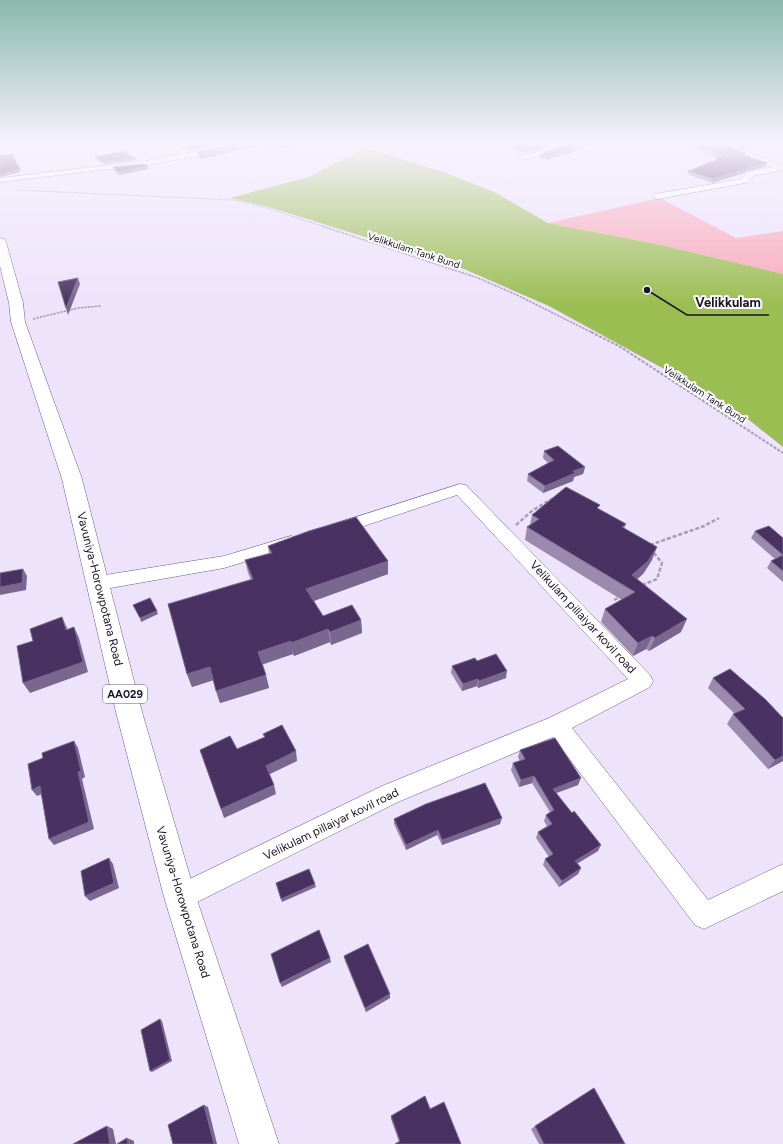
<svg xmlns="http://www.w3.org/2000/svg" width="783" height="1144" font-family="Figtree,sans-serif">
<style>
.green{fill:#f9a7b9}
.water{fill:#9bbe52}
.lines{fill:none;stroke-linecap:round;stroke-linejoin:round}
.street-casing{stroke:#725a8d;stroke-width:1}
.highway-casing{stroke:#725a8d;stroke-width:1}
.path-far3{stroke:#a79db4;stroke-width:1;stroke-dasharray:2 1;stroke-linecap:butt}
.path-far2{stroke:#a79db4;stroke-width:1.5;stroke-dasharray:2.5 1;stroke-linecap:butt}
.path-far1{stroke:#a79db4;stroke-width:2;stroke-dasharray:3 1.5;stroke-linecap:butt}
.path{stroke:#a79db4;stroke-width:2.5;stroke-dasharray:4 2;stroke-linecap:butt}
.street{fill:#fff;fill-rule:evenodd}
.highway{fill:#fff;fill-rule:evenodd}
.wall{fill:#9b8aae}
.shaded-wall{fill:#7a678f}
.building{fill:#493261;stroke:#7a678f}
.labels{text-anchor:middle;stroke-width:4;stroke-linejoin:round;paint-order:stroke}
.far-street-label{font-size:10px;fill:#1e1429;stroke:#fff}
.shield{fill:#fff;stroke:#625a69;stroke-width:1}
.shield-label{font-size:11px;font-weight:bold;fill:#1e1429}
.street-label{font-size:12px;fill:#1e1429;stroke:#fff}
.leader{fill:none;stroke:#1e1429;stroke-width:1.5}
.callout-dot{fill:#1e1429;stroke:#fff;stroke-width:1.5}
.callout-label{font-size:13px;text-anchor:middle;font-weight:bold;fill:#1e1429;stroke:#fff;stroke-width:4;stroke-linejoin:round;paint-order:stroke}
</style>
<rect width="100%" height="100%" fill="#ede3fb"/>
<path class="green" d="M660 198 736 238 783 231V274L661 245 548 223Z"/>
<path class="water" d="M365 148 443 172 494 192 548 223 661 245 783 274V447L749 420 675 375 549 306 464 269 426 256 269 207 230 198 309 177Z"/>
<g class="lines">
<g class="street-casing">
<path id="street" d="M167 144H176L187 153 230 144H246L187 158 152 164 0 182V178L152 160 180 154Z
M555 144H566L542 156 521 160 517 158 518 156 537 152Z
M717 144H728L783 166V170L753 176 748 183H745L658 199 655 198 654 196 655 194 742 179 747 172 773 167Z
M460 484 466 485 650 675 653 681 650 687 572 728 708 900 783 864V891L704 929 695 925 553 737 398 802 189 906 180 910 171 906 167 897 171 888 382 786 549 718 628 679 457 495 337 535 331 533 329 529 331 525Z
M291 536 297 538 300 542 297 546 224 568 99 590 93 588 90 583 93 578 99 576 224 556Z"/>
</g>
<g class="highway-casing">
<path id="highway" d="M0 238 4 239 6 242 23 303 25 322 82 479 142 712 196 897 279 1144H239L164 897 116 712 62 479 11 322 9 303 0 266Z"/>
</g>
<path class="path-far3" d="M17 190 234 200 267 208 325 227"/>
<path class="path-far2" d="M322 226 478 278 517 295 593 333
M33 319 78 308 101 306"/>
<path class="path-far1" d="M591 332 619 346 783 453"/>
<path class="path" d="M516 525 533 510 557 496
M650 545 704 526 719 518
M642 585 657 579 662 563 653 552
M614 600 620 597"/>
<use href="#street" class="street"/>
<use href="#highway" class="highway"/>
</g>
<path class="wall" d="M233 144H297V146L280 149 272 145 268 146 264 144 201 159 198 157 197 152Z
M691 144H724L745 155 765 167 747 171 744 173 712 183 687 174 688 171 715 160 716 158H717L693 148V145Z
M732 144H748L746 150Z
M512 146 537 151 524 153 512 150Z
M572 152 546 160 539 158 540 155Z
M95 157 136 160 104 164 96 159Z
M148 166V169L119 175 114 170 113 167Z
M544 451 585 467 583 474 574 477 573 481 543 493 527 481 528 474 548 463 543 458Z
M599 509 626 524 624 529 652 560 643 574 637 579 681 632 649 651 646 649 633 656 601 622 605 609 622 600 525 540 527 527 530 525 532 515Z
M755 531 783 538V582L767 568 771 561 775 559 751 538Z
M268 546 388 574 314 601 323 616 361 620 362 633 331 645 330 642 294 656 293 654 262 664 269 688 220 703 213 680 192 687 187 674 251 580 248 573 245 560 269 553Z
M477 661 506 678 478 688 477 686 462 691 451 673 452 666Z
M730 669 783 761 768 769 727 724 733 714H735L708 688 713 678Z
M520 750 578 785 556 793 598 851 578 863 581 868 578 874 559 887 543 865 545 859 549 857 536 838 538 832 547 826 544 821 546 815 550 812 532 783 519 787 511 770 513 763 520 761 518 757Z
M394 819 500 824 442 845 437 835 406 850 394 824Z
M344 956 390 998 366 1012 345 961Z
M430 1109 399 1142 391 1119V1116Z
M535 1126 625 1144H539L531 1129Z"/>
<path class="shaded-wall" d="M197 144H221L187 151V146Z
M245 144H264L201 159V154Z
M267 144H272V145L268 146Z
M283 144H297V146L280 149V145Z
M544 144H551L537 151 524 153V150Z
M585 144H592L572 152 546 160V157Z
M135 158 136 160 104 164 103 162Z
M767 163 765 167 747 171 744 173 712 183 713 179 748 167Z
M148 166V169L119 175 118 172Z
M20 169V172L0 177V174Z
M78 278 80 284 68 315 66 308Z
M585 467 583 474 574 477 573 481 543 493 545 486 573 471Z
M657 547 652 560 643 574 627 588 632 575Z
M388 561V574L308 603 306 589Z
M23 569 27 576 26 590 0 595V587Z
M157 611 158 614 141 622 140 618Z
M62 617 67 628 71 640 66 630Z
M687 619 681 632 649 651 655 638Z
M361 620 362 633 331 645 330 632Z
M74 627 79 638 88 672 30 693 23 683Z
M328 629 330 642 294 656 291 643Z
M652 636 646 649 633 656 638 643Z
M291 641 293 654 261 665 258 652Z
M210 667 214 680 192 687 187 674Z
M507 671 506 678 478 688 479 681Z
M266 675 269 688 220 703 216 691Z
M478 679 477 686 462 691 463 684Z
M74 741 78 748 85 777 82 779 94 829 54 845 49 839 78 772Z
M296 751 297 761 268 775 266 766Z
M783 756V761L768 769 775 760Z
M534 776 532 783 519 787 521 780Z
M581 778 578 785 551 795 553 789Z
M274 785 276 794 224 818 221 809Z
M40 786 45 793 37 796 32 790Z
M502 818 500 824 442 845V840Z
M438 830 437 835 406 850V845Z
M601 845 598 851 573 866 575 861Z
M109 858 113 864 119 888 90 901 85 896Z
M581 868 578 874 559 887 562 881Z
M315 884 316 887 282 902 281 899Z
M330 958 331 962 282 987 280 983Z
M390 994V998L366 1012 365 1008Z
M160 1019 162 1021 172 1061 152 1072 150 1071Z
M204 1105 208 1107 217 1144H214Z
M107 1126 113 1129 116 1144H110Z
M127 1138 134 1141V1144H128Z"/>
<path class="building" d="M190 144H197L187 146Z
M233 144H245L201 154 197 152Z
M518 144H544L537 147 524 150 512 146Z
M563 144H585L573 149 546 157 540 155Z
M694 144H724L745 153V155L767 163 748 167 746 169 713 179 688 171 719 159 716 158 723 155Z
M124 151 135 158 103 162 95 157Z
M12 154 20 169 0 174V156Z
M144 164 148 166 118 172 113 167Z
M78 278 66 308 58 282Z
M558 446 585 467 573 471 575 473 545 486 528 474 554 460 544 451Z
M566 487 600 505 597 508 626 524 622 527 657 547 648 561 632 575 687 619 655 638 652 636 638 643 605 609 635 592 527 527 539 519 532 515Z
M356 517 388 561 306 589 323 616 352 605 361 620 330 632 328 629 291 643V641L258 652 266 675 216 691 210 667 187 674 168 604 253 579 245 560 272 553 268 546 309 531Z
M769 526 783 538V571L771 561 783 555 755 531Z
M23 569 22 583 0 587V573Z
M150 598 157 611 140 618 133 605Z
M62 617 66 630 74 627 83 662 23 683 17 646 33 641 30 629Z
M496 654 507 671 479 681 478 679 463 684 452 666 475 658 477 661Z
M730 669 765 699 783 718V756L775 760 733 714 745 709 713 678Z
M282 725 296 751 266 766 274 785 221 809 200 750 230 736 237 749 265 737 263 734Z
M555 738 581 778 553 789 572 813 574 811 601 845 575 861 581 868 562 881 545 859 553 854 538 832 552 824 546 815 554 810 534 776 521 780 513 763 525 759 520 750Z
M74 741 81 771 78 772 89 822 49 839 40 786 32 790 28 764 43 758 42 753Z
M485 783 502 818 442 840 438 830 406 845 394 819 426 804Z
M109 858 114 883 85 896 81 871Z
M309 869 315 884 281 899 276 883Z
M319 930 330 958 280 983 271 954Z
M368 944 390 994 365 1008 344 956Z
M160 1019 170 1060 150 1071 141 1030Z
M594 1088 625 1144H544L535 1126Z
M425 1096 430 1109 444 1102 461 1144H395L400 1141 391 1116Z
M204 1105 214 1144H173L168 1125Z
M107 1126 110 1144H73Z
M127 1138 128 1144H117Z"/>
<linearGradient id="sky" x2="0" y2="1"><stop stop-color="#89b8ac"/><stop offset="0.47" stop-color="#f7f2fd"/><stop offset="1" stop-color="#f7f2fd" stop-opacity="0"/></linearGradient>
<rect width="783" height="304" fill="url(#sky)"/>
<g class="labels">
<g class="far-street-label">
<text transform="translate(414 250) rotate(18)" y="4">Velikkulam Tank Bund</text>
<text transform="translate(705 394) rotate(33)" y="4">Velikkulam Tank Bund</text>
</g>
<rect class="shield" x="103" y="685" width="44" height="18" rx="3"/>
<g class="shield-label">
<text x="125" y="698">AA029</text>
</g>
<g class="street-label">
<text transform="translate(100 589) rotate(76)" y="4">Vavuniya-Horowpotana Road</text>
<text transform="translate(583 617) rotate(47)" y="4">Velikulam pillaiyar kovil road</text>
<text transform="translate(331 824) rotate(-26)" y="4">Velikulam pillaiyar kovil road</text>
<text transform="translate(183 902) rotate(73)" y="4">Vavuniya-Horowpotana Road</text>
</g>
</g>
<path class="leader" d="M647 290L687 315H769"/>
<circle class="callout-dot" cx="647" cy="290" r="4"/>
<g class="callout-label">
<text x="728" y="307">Velikkulam</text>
</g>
</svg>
